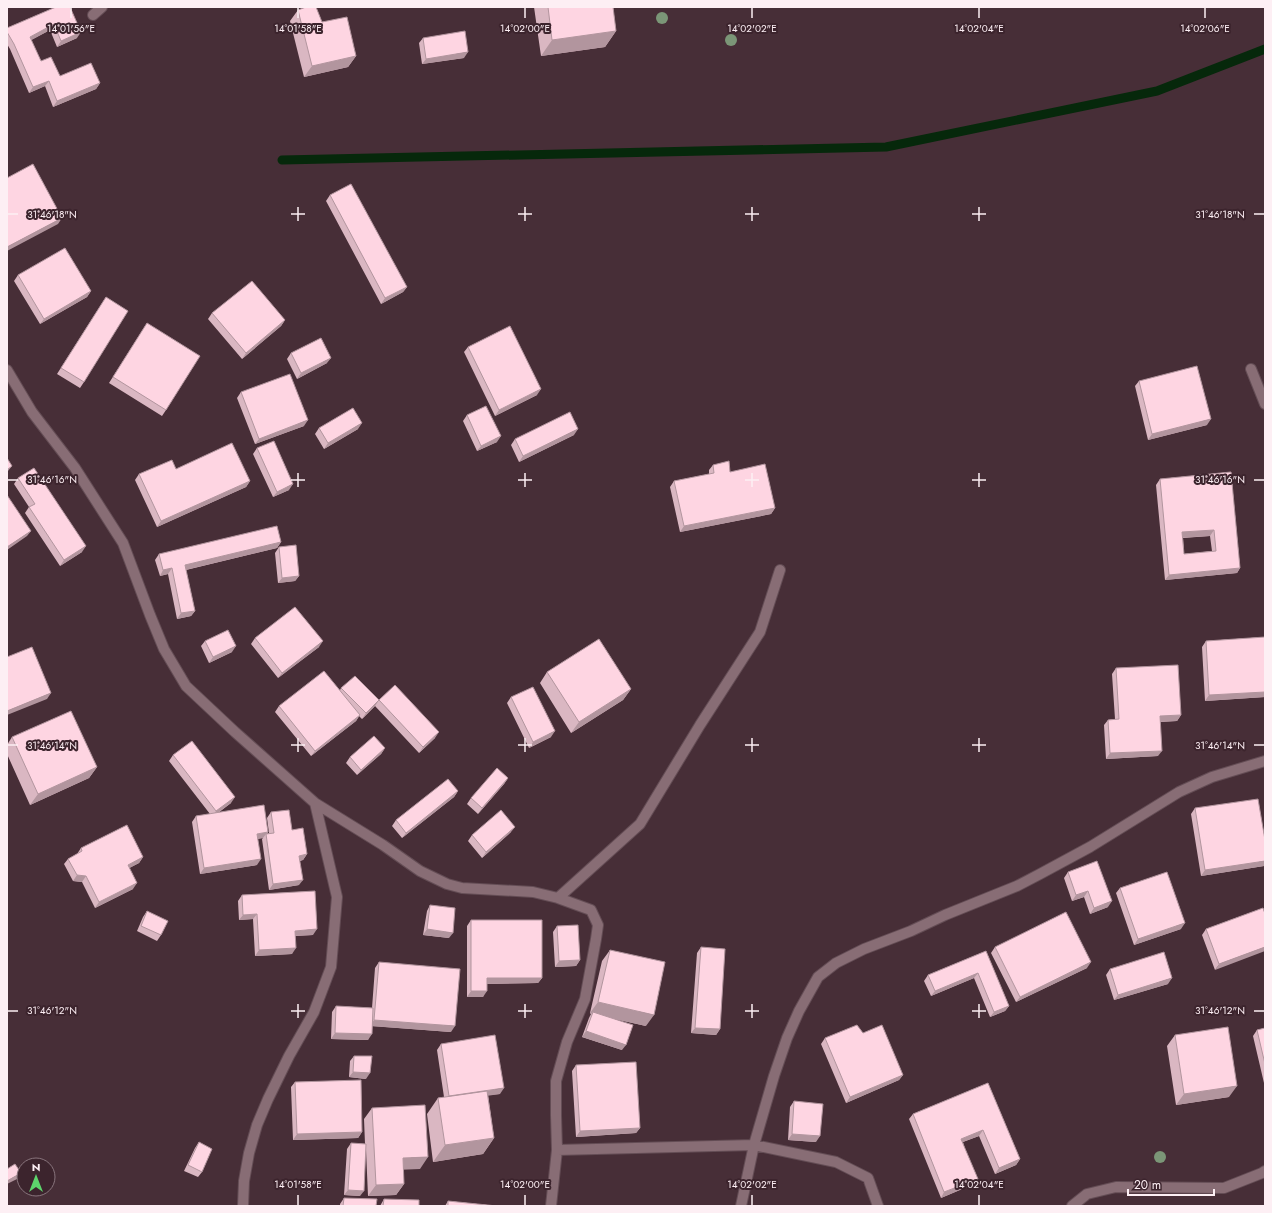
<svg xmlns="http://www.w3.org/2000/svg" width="1272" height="1213" font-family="Jost,sans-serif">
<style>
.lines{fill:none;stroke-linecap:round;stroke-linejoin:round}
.stream{stroke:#06280b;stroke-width:9}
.minor-casing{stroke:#644d55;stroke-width:12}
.minor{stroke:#886d75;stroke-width:10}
.tree{fill:#7b9677}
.wall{fill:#dab7c2;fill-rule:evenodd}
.shaded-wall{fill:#b2959e}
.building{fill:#fed5e2;stroke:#b2959e;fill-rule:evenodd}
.ticks{fill:none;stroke:#fdeff4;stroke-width:1.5}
.ticks-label{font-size:10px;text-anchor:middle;fill:#fdeff4;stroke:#3c242d;stroke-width:4;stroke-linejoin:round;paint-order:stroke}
</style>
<rect width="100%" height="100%" fill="#472e37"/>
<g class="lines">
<path class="stream" d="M282 160 886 147 1157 91 1265 49"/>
<g class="minor-casing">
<path id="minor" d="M93 15 102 7
M1251 369 1265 404
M7 370 32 412 75 468 123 543 150 615 164 649 186 686 235 732 315 803 383 845 420 871 447 884 462 888 533 892 558 898 591 910 598 925 596 939 585 999 567 1042 556 1081V1115L557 1150 551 1206
M558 898 640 824 700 725 760 632 780 570
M557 1150 754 1145 836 1162 868 1178 878 1206
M243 1206 244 1181 249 1153 257 1125 268 1099 289 1056 314 1012 331 967 337 897 315 803
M741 1206 754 1145 774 1076 787 1038 799 1011 818 977 836 963 864 949 911 931 945 915 1017 886 1040 874 1090 847 1179 792 1212 777 1265 761
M1072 1206 1087 1194 1116 1187 1224 1188 1262 1173 1265 1171"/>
</g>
<use href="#minor" class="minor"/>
</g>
<g class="tree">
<circle cx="662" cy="18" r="6"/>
<circle cx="731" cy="40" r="6"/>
<circle cx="1160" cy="1157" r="6"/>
</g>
<path class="wall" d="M56 7 77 38 57 47 50 30 31 40 41 61 60 76 100 83 96 89 53 107 45 86 29 93 10 49 7 44V28Z
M534 7H613L616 31 605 47 541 56Z
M298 10 322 22 356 56 348 67 304 77 290 21Z
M423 38 464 58 422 64 419 43Z
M330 195 407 287 403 292 381 304 326 201Z
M18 275 91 291 87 297 40 324 14 281Z
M106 297 84 382 80 388 57 374Z
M212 313 285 320 281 326 242 359 208 319Z
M147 323 166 410 162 416 109 383Z
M468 347 537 395 495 416 464 352Z
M291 353 327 363 297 379 287 359Z
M1139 381 1207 425 1148 440 1135 386Z
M241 392 304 426 255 444 237 398Z
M467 415 497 442 477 451 463 421Z
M319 428 358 429 324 449 315 434Z
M574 435 519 462 511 445 515 439Z
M257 448 289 490 273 497 253 454Z
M713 465 775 508 771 514 680 532 670 487 674 481 709 474V470Z
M176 469 250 481 246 487 157 527 135 480 139 474Z
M1231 472 1240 568 1237 573 1165 580 1156 485 1160 479ZM1210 536 1212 551 1184 554 1183 538Z
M18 478 82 552 60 566 25 513 29 507 14 484Z
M281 542 277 548 186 570 195 611 191 616 177 619 168 574 160 576 155 560 159 554Z
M279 547 299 576 295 581 278 583 275 553Z
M1265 637V697L1205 701 1202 647 1206 641Z
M255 638 319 647 278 678 251 644Z
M205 641 232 652 209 663 201 646Z
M1116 668 1181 715 1177 721 1160 722 1158 756 1106 759 1104 725 1108 720 1115 719 1112 674Z
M547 672 631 689 623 700 571 733 540 683Z
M341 688 379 700 435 738 419 753 375 706 362 719 359 716 356 721 311 756 275 712 279 706 340 690Z
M511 697 551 737 529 748 507 703Z
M12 737 97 767 89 778 30 805 7 754V745Z
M385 748 381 754 357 775 346 763 350 757Z
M173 755 231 803 218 813 268 832 267 834 269 833 267 818 271 812 292 830 307 854 303 860 300 861 299 885 269 890 262 839 263 838 257 839V865L200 874 192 822 196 816 210 814 169 761Z
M508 778 504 784 478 814 467 804 471 798Z
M458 791 454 797 402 838 392 826 396 820Z
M1195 808 1264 866 1201 876 1191 814Z
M511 832 482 858 468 841 472 835Z
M81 848 143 857 139 863 129 868 133 889 95 908 82 882 73 881 64 864 68 859 77 854Z
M1068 872 1108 907 1090 914 1084 897 1072 901 1064 878Z
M1120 888 1181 929 1134 945 1116 893Z
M242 895 313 935 295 936 292 954 255 956 253 919 239 920 238 901Z
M430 905 449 938 423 935 427 911Z
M1263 908 1215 970 1202 935 1206 929Z
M147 911 161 935 157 941 137 931 143 917Z
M471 920 542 978 538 983 487 984 483 997H467V926Z
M557 926 580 960 576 966 555 967 553 932Z
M701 947 720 1029 716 1035 691 1033 697 953Z
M995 947 1087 968 1016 1002 991 953Z
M610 950 646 1026 615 1019 622 1050 582 1037 589 1018 591 1014 590 1013 602 961Z
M986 951 1009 1006 1005 1011 990 1017 974 978 931 996 924 981 928 975Z
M379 962 451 1032 372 1026 368 1040 331 1039 332 1012 336 1006 372 1008 375 968Z
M1110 969 1168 984 1114 1000 1106 975Z
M1265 1028V1083H1264L1253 1036 1257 1030Z
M863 1033 903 1075 899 1080 846 1103 821 1044 825 1038Z
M1175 1035 1229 1097 1176 1105 1167 1046Z
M441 1044 500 1094 488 1095 494 1138 483 1154 433 1162 427 1114 438 1098 444 1097 437 1050Z
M354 1056 366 1079 349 1077 350 1061Z
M576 1065 640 1128 636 1133 576 1137 572 1071Z
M295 1082 362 1132 358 1138 293 1140 291 1087Z
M988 1083 1020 1159 1016 1165 995 1174 979 1136 963 1142 974 1184 941 1198 909 1119 913 1114Z
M794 1101 816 1142 788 1140 790 1107Z
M372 1108 420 1169H403L404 1184 396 1195 368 1196 366 1150 360 1196 344 1195 347 1149 351 1143 365 1144 364 1119Z
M199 1142 202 1172 198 1177 184 1171 195 1148Z
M344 1198 376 1206H340V1204Z
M384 1199 419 1206H380Z
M448 1201 497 1206H445Z"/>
<path class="shaded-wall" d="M54 24 50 30 26 43 30 37Z
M616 31 605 47 541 56 552 40Z
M81 32 77 38 57 47 61 41Z
M468 52 464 58 422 64 426 59Z
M356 56 348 67 304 77 312 66Z
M49 81 45 86 29 93 33 87Z
M100 83 96 89 53 107 57 101Z
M62 218 58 224 7 251V247Z
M407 287 403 292 381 304 385 298Z
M91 291 87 297 40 324 44 319Z
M285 320 281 326 242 359 246 353Z
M331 358 327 363 297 379 301 373Z
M541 389 537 395 495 416 499 410Z
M1211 419 1207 425 1148 440 1152 434Z
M308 420 304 426 255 444 259 439Z
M362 423 358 429 324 449 328 443Z
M578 429 574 435 519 462 523 456Z
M501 436 497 442 477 451 481 446Z
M12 466 8 471 7 472V470Z
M250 481 246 487 157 527 161 521Z
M293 484 289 490 273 497 277 492Z
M775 508 771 514 680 532 684 526Z
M1214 530 1210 536 1178 538 1182 532Z
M31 531 27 536 7 550V547Z
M281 542 277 548 181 571 185 565Z
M86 546 82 552 60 566 64 560Z
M172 568 168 574 160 576 163 570Z
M1240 568 1237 573 1165 580 1169 575Z
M299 576 295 581 278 583 282 578Z
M195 611 191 616 177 619 181 613Z
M323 641 319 647 278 678 282 673Z
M236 646 232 652 209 663 213 657Z
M631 689 623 700 571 733 579 722Z
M1265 692V697L1205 701 1209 695Z
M51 693 47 699 7 715V711Z
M379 700 375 706 362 719 366 713Z
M360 715 356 721 311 756 315 751Z
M1181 715 1177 721 1156 722 1160 716Z
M555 731 551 737 529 748 533 742Z
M439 732 435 738 419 753 423 747Z
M385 748 381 754 357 775 361 770Z
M1162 751 1158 756 1106 759 1110 753Z
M97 767 89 778 30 805 38 794Z
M508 778 504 784 478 814 482 808Z
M458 791 454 797 402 838 406 833Z
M235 797 231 803 212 817 216 811Z
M515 827 511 832 482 858 486 852Z
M268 832 266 835V834L263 838 253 839 257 834Z
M307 854 303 860 295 861 299 856Z
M143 857 139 863 124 871 128 865Z
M261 859 257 865 200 874 204 868Z
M1265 861V865L1264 866 1201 876 1205 870Z
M77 875 86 876 82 882 73 881Z
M303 880 299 885 269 890 273 884Z
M137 883 133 889 95 908 99 902Z
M1088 891 1084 897 1072 901 1076 895Z
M1112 901 1108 907 1090 914 1094 908Z
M257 914 253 919 239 920 243 915Z
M1185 923 1181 929 1134 945 1138 939Z
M317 929 313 935 291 936 295 931Z
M427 929 453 933 449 938 423 935Z
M1265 947V951L1215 970 1219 964Z
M296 948 292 954 255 956 259 950Z
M580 960 576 966 555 967 559 961Z
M1091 962 1087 968 1016 1002 1020 997Z
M978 973 974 978 931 996 935 991Z
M487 978H542L538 983 483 984Z
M1172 978 1168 984 1114 1000 1118 995Z
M471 991H487L483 997H467Z
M598 1002 654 1015 646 1026 592 1014 593 1012 591 1014 590 1013Z
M1009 1006 1005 1011 990 1017 994 1012Z
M374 1020 455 1026 451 1032 370 1026Z
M695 1028 720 1029 716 1035 691 1033Z
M586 1031 626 1045 622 1050 582 1037Z
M335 1033 372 1034 368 1040 331 1039Z
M353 1072 370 1073 366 1079 349 1077Z
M903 1075 899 1080 846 1103 850 1097Z
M1237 1086 1229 1097 1176 1105 1184 1094Z
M504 1088 500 1094 445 1102 449 1097Z
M640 1128 636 1133 576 1137 580 1131Z
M983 1130 979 1136 957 1144 961 1139Z
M362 1132 358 1138 293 1140 297 1134Z
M792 1134 820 1136 816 1142 788 1140Z
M494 1138 483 1154 433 1162 445 1145Z
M428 1157 420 1169 395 1170 403 1158Z
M1020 1159 1016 1165 995 1174 999 1168Z
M21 1173 17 1179 7 1184V1181Z
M978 1179 974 1184 941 1198 944 1192Z
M404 1184 396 1195 368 1196 376 1185Z
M348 1190 364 1191 360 1196 344 1195Z"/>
<path class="building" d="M56 7H70L81 32 61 41 54 24 30 37 41 61 51 57 60 76 91 63 100 83 57 101 49 81 33 87 14 44 7 32V28Z
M306 7H316L322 22 347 17 356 56 312 66 298 10Z
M548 7H613L616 31 552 40Z
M465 31 468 52 426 59 423 38Z
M33 164 62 218 7 247V178Z
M351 184 407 287 385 298 330 195Z
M65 248 91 291 44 319 18 275Z
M252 281 285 320 246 353 212 313Z
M106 297 128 311 84 382 61 368Z
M147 323 200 356 166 410 113 377Z
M510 326 541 389 499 410 468 347Z
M321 338 331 358 301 373 291 353Z
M1197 366 1211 419 1152 434 1139 381Z
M290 374 308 420 259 439 241 392Z
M486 406 501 436 481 446 467 415Z
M353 408 362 423 328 443 319 428Z
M570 412 578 429 523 456 515 439Z
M274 441 293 484 277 492 257 448Z
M232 443 250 481 161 521 139 474 172 460 176 469Z
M7 458 12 466 7 470Z
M729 461 730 472 765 464 775 508 684 526 674 481 714 473 713 465Z
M34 468 86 546 64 560 29 507 35 504 18 478Z
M1231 472 1240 568 1169 575 1160 479ZM1214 530 1216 551 1184 554 1182 532Z
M7 495 31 531 7 547Z
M277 526 281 542 185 565 195 611 181 613 172 568 163 570 159 554Z
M296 545 299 576 282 578 279 547Z
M295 607 323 641 282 673 255 638Z
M228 630 236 646 213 657 205 641Z
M1265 637V692L1209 695 1206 641Z
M599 639 631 689 579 722 547 672Z
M32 647 51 693 7 711V657Z
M1178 665 1181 715 1160 716 1162 751 1110 753 1108 720 1119 719 1116 668Z
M324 671 360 715 315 751 279 706Z
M355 676 379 700 395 685 439 732 423 747 379 700 366 713 341 688Z
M533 687 555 731 533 742 511 697Z
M71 711 97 767 38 794 12 737Z
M374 736 385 748 361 770 350 757Z
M192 741 235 797 216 811 173 755Z
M497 768 508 778 482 808 471 798Z
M448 779 458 791 406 833 396 820Z
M1258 799 1265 840V861L1205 870 1195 808Z
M264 805 268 832 257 834 261 859 204 868 196 816Z
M289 810 292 830 303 828 307 854 299 856 303 880 273 884 266 834 274 833 271 812Z
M501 810 515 827 486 852 472 835Z
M127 825 143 857 128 865 137 883 99 902 86 876 77 875 68 859 82 851 81 848Z
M1097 861 1112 901 1094 908 1088 891 1076 895 1068 872Z
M1167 872 1185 923 1138 939 1120 888Z
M315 891 317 929 295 931 296 948 259 950 257 914 243 915 242 895Z
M430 905 455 908 453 933 427 929Z
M1263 908 1265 914V947L1219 964 1206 929Z
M147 911 168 921 161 935 141 926Z
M1066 912 1091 962 1020 997 995 947Z
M471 920H542V978H487V991H471Z
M578 925 580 960 559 961 557 926Z
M701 947 725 949 720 1029 695 1028Z
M610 950 665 962 654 1015 598 1002Z
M986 951 1009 1006 994 1012 978 973 935 991 928 975Z
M1164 952 1172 978 1118 995 1110 969Z
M379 962 460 969 455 1026 374 1020Z
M336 1006 373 1008 372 1034 335 1033Z
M593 1012 633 1025 626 1045 586 1031Z
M857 1025 863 1033 882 1025 903 1075 850 1097 825 1038Z
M1228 1027 1237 1086 1184 1094 1175 1035Z
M1265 1028V1064L1257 1030Z
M495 1035 504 1088 449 1096 441 1044Z
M354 1056H372L370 1073 353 1072Z
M636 1062 640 1128 580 1131 576 1065Z
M361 1080 362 1132 297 1134 295 1082Z
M988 1083 1020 1159 999 1168 983 1130 961 1139 978 1179 944 1192 913 1114Z
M487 1091 494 1138 445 1145 438 1098Z
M794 1101 823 1104 820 1136 792 1134Z
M425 1105 428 1157 403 1158 404 1184 376 1185 372 1108Z
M199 1142 212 1149 202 1172 188 1165Z
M351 1143 366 1144 364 1191 348 1190Z
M15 1164 21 1173 7 1181V1169Z
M344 1198 377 1199 376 1206H343Z
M384 1199 419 1200V1206H383Z
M448 1201 497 1206H448Z"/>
<path class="ticks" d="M71 8V18M298 8V18M525 8V18M752 8V18M979 8V18M1205 8V18M298 207V221M525 207V221M752 207V221M979 207V221M8 214H18M291 214H305M518 214H532M745 214H759M972 214H986M1254 214H1264M298 473V487M525 473V487M752 473V487M979 473V487M8 480H18M291 480H305M518 480H532M745 480H759M972 480H986M1254 480H1264M298 738V752M525 738V752M752 738V752M979 738V752M8 745H18M291 745H305M518 745H532M745 745H759M972 745H986M1254 745H1264M298 1004V1018M525 1004V1018M752 1004V1018M979 1004V1018M8 1011H18M291 1011H305M518 1011H532M745 1011H759M972 1011H986M1254 1011H1264M298 1195V1205M525 1195V1205M752 1195V1205M979 1195V1205"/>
<g class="ticks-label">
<text x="71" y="32">14°01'56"E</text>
<text x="298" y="32">14°01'58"E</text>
<text x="525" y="32">14°02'00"E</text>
<text x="752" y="32">14°02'02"E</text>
<text x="979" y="32">14°02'04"E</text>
<text x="1205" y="32">14°02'06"E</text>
<text x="52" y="218">31°46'18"N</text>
<text x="1220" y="218">31°46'18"N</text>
<text x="52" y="483">31°46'16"N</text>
<text x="1220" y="483">31°46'16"N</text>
<text x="52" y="749">31°46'14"N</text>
<text x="1220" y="749">31°46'14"N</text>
<text x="52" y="1014">31°46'12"N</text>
<text x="1220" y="1014">31°46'12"N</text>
<text x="298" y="1188">14°01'58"E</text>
<text x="525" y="1188">14°02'00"E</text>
<text x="752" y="1188">14°02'02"E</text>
<text x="979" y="1188">14°02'04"E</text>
</g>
<rect width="1272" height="1213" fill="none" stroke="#fdeff4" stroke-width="16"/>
<g transform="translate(36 1177)"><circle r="19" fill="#3c242d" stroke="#89757d"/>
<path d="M0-3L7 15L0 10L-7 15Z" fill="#5dd56c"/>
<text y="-6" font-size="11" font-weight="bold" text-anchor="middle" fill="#fdeff4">N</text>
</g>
<path d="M1128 1189v6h86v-6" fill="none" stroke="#fdeff4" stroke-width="2"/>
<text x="1134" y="1189" font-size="12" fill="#fdeff4" stroke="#3c242d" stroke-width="3" paint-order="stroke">20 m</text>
</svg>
